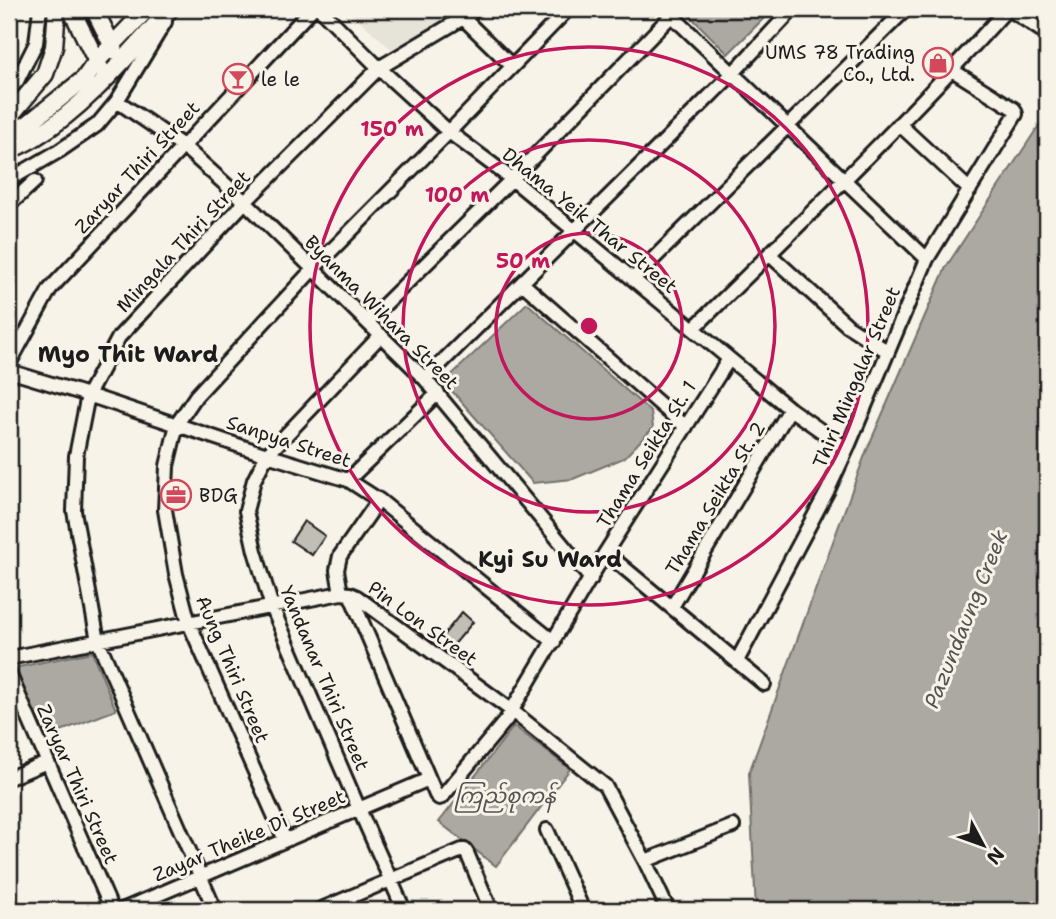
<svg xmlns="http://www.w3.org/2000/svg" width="1056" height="919" font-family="'Shantell Sans','Noto Sans Myanmar',sans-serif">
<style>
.built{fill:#e6e3d9}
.water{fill:#aca9a2;stroke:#72716c;stroke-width:2}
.building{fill:#c0beb5;stroke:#1c1c1c;stroke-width:2}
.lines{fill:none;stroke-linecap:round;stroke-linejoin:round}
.minor-casing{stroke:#1c1c1c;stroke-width:18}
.major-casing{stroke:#1c1c1c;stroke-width:21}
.minor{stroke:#f7f3e8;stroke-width:12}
.major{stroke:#f7f3e8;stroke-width:16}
.ring{fill:none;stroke:#c2185b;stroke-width:3.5}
.labels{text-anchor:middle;stroke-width:6;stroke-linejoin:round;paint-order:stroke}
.poi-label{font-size:19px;fill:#1c1c1c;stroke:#f7f3e8;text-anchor:start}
.street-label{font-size:19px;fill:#1c1c1c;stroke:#f7f3e8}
.water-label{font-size:21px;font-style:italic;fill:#565452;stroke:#f7f3e8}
.quarter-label{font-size:23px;font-weight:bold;fill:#1c1c1c;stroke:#f7f3e8}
.centre{fill:#c2185b;stroke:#f7f3e8;stroke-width:3.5}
.ring-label{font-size:21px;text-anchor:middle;font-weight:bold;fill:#c2185b;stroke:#f7f3e8;stroke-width:6;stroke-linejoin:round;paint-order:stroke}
</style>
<rect width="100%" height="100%" fill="#f7f3e8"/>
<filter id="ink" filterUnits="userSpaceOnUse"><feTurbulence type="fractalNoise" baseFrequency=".0143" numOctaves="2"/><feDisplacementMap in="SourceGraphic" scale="14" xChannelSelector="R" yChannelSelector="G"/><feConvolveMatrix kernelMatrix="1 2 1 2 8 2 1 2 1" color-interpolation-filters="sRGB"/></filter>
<g filter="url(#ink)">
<path class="built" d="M347 9H466L447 22 391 49Z"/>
<path class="water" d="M683 9H773L728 54Z
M1047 113V910H756L749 773 809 607 866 452 946 267Z
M527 303 651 412 653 428 624 458 573 479 533 483 444 382Z
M92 652 116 710 45 737 14 668Z
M514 726 570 769 496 866 439 822Z"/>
<path class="building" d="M304 521 325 536 312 555 291 541Z
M462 612 473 622 452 647 441 638Z"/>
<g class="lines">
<g class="minor-casing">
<path id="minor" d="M320 9 379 68 449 132 512 179 790 409 847 449
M665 9 927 259
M1009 9 1047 34
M463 18 512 66
M9 90 17 81 36 43 40 9
M117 101 183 146 245 202 425 379 591 579
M899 124 970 190
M9 180 59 151 97 125 117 101 165 22
M9 205 35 181
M769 254 848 326 887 351
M633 279 906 9
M522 283 686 427
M367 322 512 179 672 15
M693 329C800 224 907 121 1007 9
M381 335 267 455 254 480 246 511 255 551 272 607 359 809 404 910
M9 364 50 289 312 9
M9 371 88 395 267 455 348 480 379 500 554 642
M425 379 733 73 793 9
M348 480 438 393
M604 555 617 562 764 684
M341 593 337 570 340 556 379 500
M350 594 436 795 439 798 442 797 506 720 604 555 729 359
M672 607 790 409
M9 658 341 593 350 594 357 597 511 710 605 786 645 861 668 910
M737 661 828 490 847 449 927 259 1016 114 1014 109 952 70
M9 673 112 910
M9 778 47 762
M547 830 583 910
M285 840 189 623 176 574 165 510 167 466 177 424 196 396 313 269 449 132 568 9
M645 861 733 826
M122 910 429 779
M215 910 98 641 74 511 76 456 88 395 119 337 245 202 379 68 463 18 477 9
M319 910 462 850H465L467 853 491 910"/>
</g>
<g class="major-casing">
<path id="major" d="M71 9 101 70
M94 9 115 51
M9 117 45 74 54 47 57 9
M9 134 28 124 84 79 97 61 147 9
M9 151C18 146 28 142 37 136 88 105 130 52 170 9"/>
</g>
<use href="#minor" class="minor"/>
<use href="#major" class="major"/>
</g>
</g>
<g class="ring">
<circle cx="589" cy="326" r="93"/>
<circle cx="589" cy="326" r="186"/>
<circle cx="589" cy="326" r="279"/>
</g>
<defs>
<g id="shop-ring" transform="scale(1.575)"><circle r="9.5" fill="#f7f3e8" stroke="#d1495b" stroke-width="1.5"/><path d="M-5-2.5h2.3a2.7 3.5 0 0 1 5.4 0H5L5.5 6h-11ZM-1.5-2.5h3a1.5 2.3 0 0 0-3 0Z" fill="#d1495b"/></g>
<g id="bar-ring" transform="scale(1.575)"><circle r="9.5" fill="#f7f3e8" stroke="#d1495b" stroke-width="1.5"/><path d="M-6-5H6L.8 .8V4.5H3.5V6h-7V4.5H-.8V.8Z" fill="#d1495b"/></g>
<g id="office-ring" transform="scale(1.575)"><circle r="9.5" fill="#f7f3e8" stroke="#d1495b" stroke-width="1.5"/><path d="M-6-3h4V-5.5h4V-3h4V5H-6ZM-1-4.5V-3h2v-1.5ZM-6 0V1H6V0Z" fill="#d1495b"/></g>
</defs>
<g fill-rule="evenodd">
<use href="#shop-ring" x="938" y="63"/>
<use href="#bar-ring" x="238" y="79"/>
<use href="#office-ring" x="176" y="495"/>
</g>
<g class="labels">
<g class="poi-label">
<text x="915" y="59" text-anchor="end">UMS 78 Trading<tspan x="915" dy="22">Co., Ltd.</tspan></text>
<text x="261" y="86">le le</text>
<text x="199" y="502">BDG</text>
</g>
<g class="street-label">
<text transform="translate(137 167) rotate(-47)" y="7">Zaryar Thiri Street</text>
<text transform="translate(590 220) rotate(39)" y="7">Dhama Yeik Thar Street</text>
<text transform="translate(183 241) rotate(-47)" y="7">Mingala Thiri Street</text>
<text transform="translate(382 312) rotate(45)" y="7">Byanma Wihara Street</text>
<text transform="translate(856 377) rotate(-67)" y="7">Thiri Mingalar Street</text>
<text transform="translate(289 441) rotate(18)" y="7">Sanpya Street</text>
<text transform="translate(646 454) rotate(-58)" y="7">Thama Seikta St. 1</text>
<text transform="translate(715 498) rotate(-59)" y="7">Thama Seikta St. 2</text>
<text transform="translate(423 623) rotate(36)" y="7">Pin Lon Street</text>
<text transform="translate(233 669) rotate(67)" y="7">Aung Thiri Street</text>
<text transform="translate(325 678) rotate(67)" y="7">Yandanar Thiri Street</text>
<text transform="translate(78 784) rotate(66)" y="7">Zaryar Thiri Street</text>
<text transform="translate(249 835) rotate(-23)" y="7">Zayar Theike Di Street</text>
</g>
<g class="water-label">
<text transform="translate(966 619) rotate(-68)" y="7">Pazundaung Creek</text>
<text x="505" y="803">ကြည်စုကန်</text>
</g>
<g class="quarter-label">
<text x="128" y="362">Myo Thit Ward</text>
<text x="550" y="567">Kyi Su Ward</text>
</g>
</g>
<circle cx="589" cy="326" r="10" class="centre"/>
<g class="ring-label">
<text x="392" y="136">150 m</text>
<text x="457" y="202">100 m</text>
<text x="523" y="268">50 m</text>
</g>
<rect width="1056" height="919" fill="none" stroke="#f7f3e8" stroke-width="35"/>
<rect x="18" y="18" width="1021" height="884" fill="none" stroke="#1c1c1c" stroke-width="2.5" filter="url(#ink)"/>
<g transform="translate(983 845) rotate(131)" stroke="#f7f3e8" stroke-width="5" paint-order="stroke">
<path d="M0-5L12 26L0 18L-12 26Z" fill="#1c1c1c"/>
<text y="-10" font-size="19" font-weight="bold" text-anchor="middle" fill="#1c1c1c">N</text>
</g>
</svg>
